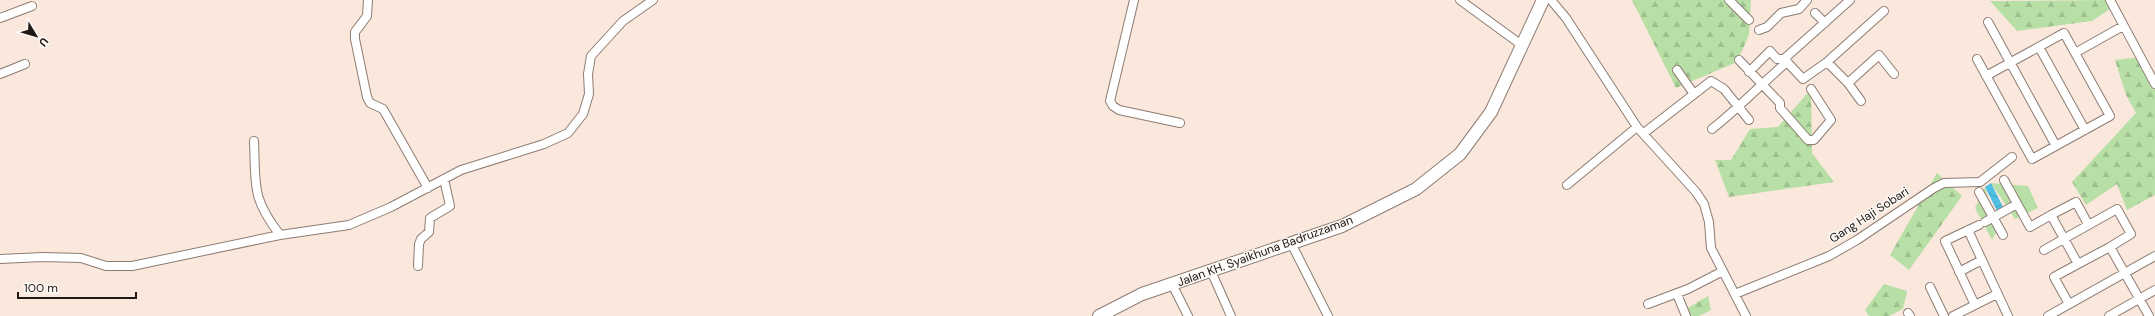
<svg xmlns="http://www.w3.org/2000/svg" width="2155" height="316" font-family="'DM Sans',sans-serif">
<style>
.grass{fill:#b8dfa6}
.forest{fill:url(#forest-firs)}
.water{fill:url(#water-waves)}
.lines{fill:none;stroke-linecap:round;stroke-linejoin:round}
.minor-casing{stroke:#8d7c72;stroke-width:10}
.secondary-casing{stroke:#8d7c72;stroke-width:14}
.minor{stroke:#fff;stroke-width:8}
.secondary{stroke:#fff;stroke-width:12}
.labels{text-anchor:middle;stroke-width:3;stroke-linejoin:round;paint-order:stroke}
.street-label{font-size:12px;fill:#1f1814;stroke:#fcf9f6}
</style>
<defs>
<pattern id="forest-firs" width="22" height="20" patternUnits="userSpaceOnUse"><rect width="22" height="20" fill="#b8dfa6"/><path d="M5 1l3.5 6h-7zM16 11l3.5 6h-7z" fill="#9ebf8e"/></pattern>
<pattern id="water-waves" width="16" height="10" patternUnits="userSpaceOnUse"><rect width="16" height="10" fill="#4ec0e3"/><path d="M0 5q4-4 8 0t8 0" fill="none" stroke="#44a4c2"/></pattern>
</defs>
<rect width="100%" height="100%" fill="#fae8dd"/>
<path class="grass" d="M1991 183 2028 186 2038 208 2015 219Z
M1985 187 1997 231 1992 240 1975 208Z"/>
<path class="forest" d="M1632 0H1751L1749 35 1737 62 1676 88Z
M2109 0 2113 7 2092 21 2017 31 1990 1Z
M2140 57 2155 84V195L2127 210 2117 184 2086 205 2072 182 2136 113 2126 95 2115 60Z
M1811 89 1812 153 1834 182 1729 197 1715 160H1731L1750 129 1778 127Z
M1937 173 1962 196 1909 270 1890 255Z
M1884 284 1907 291 1903 309 1889 316H1869L1865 310Z
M1708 296 1711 310 1699 316H1688L1686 309Z"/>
<path class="water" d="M1991 183 2003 207 1997 211 1985 187Z"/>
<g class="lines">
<g class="minor-casing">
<path id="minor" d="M368 0 367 16 355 32V39L367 97 370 103 383 109 428 188
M1134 0 1110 101 1113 106 1119 110 1180 123
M1460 0 1523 46
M1551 0 1566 18 1637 127 1696 192 1704 204 1709 222 1711 248 1746 316
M1729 0 1749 20
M2110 0 2155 84
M1815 13 1825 23
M0 18 32 6
M1988 22 2056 146
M1759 30 1767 27 1781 13 1799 9 1807 0
M2039 47 2085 130
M2075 53 2123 26
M1784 59 1850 0
M1977 59 2032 159 2110 116 2064 33 1986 76
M1739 60 1780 103V108L1808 140H1814L1831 120 1811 89
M1827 62 1848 83 1861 101
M1677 70 1694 94
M1749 72 1770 51 1777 59H1784L1787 62
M0 74 25 64
M1848 83 1879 55 1894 74
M1712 129C1739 108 1761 84 1787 62L1803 79 1827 62 1884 11
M1644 133 1711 81 1724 89 1749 120
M254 141C256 186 251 197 280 235
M2004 180 2030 227 2051 215
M1567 185 1637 127
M1979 192 2003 235
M1985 222 2017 204
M2088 224 2076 202 2051 215 2078 264 2110 247 2149 316
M1968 230 2008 316
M1291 243 1328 316
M2044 250 2117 209 2131 234 2110 247
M0 259 43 257 81 258 106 266H132L280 235 349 225 391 207 461 170 544 144 568 133 583 114 589 94 588 74 591 56 623 21 653 0
M418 266 419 244 421 239 429 232 430 218 450 206 444 179
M1211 271 1231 316
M1959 272 1982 260
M1172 284 1188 316
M1930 287 1944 316
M1677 294 1686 316
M1735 294 1829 256 1857 240 1934 188 1944 183 1980 182 2012 157
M1648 304 1688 289 1723 271
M2069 304 2054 277 2078 264
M1975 305 1945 241 1979 225
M1908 313 1910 316
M1953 316 1997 294
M2048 316 2155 256
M2109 316 2155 290"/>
</g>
<g class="secondary-casing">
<path id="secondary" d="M1099 316 1142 294 1342 226 1416 189 1460 154 1491 112 1543 0"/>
</g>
<use href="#minor" class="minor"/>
<use href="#secondary" class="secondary"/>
</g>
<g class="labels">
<g class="street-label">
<text transform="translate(1869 215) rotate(-33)" y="4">Gang Haji Sobari</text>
<text transform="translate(1265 251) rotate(-20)" y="4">Jalan KH. Syaikhuna Badruzzaman</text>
</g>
</g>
<g transform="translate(36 36) rotate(128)" stroke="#fcf9f6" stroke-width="3" paint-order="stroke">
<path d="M0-3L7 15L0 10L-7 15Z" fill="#1f1814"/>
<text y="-6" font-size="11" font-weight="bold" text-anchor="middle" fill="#1f1814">U</text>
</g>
<path d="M18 292v6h118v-6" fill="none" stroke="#1f1814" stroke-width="2"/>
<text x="24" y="292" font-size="12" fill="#1f1814" stroke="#fcf9f6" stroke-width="3" paint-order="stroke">100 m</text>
</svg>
